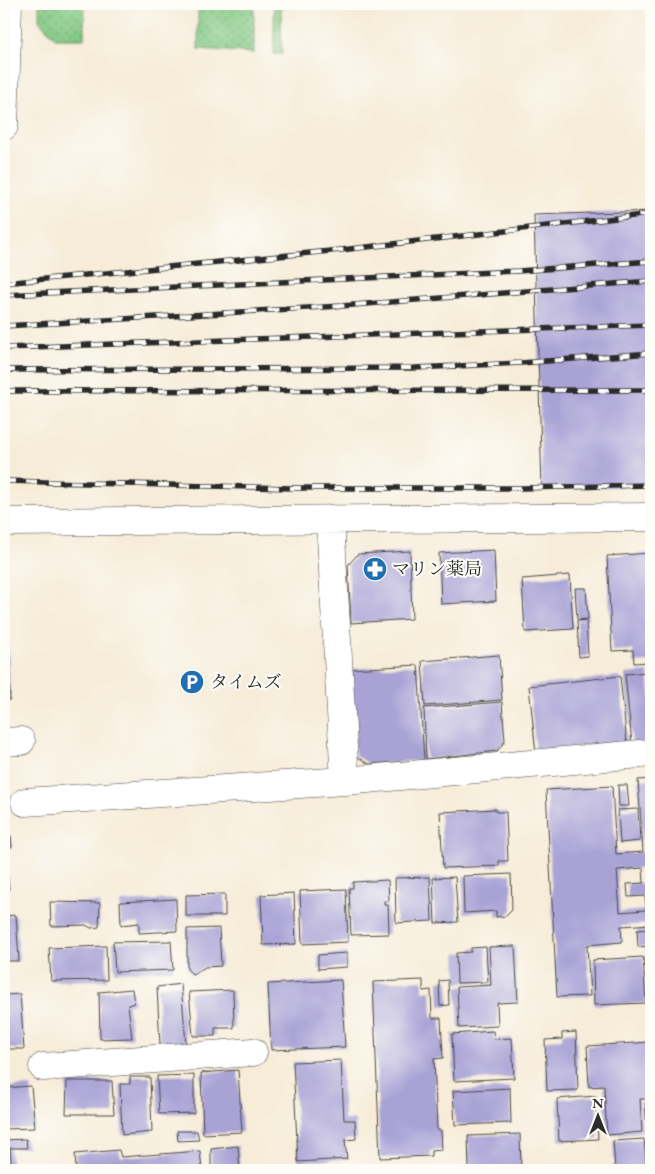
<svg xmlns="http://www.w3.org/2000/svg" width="655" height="1174" font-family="'EB Garamond','Noto Serif JP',serif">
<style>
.grass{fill:url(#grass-dots);stroke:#567a57}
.building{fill:#a8a2d5;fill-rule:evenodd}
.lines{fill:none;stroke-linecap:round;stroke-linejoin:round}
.street-casing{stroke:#494845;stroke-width:29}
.street{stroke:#fff;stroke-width:28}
.rail-casing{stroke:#2b2b2b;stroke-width:5.5}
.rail{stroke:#fdfcf7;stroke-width:4;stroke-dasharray:11;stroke-linecap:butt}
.labels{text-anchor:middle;stroke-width:4;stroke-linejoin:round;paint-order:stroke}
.poi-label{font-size:18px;fill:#2b2b2b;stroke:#fdfcf7;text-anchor:start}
</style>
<defs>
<pattern id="grass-dots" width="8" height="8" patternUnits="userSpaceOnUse" patternTransform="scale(1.25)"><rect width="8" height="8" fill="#82c883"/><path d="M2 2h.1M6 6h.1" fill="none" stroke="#6ba36b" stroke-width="1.8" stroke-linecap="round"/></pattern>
</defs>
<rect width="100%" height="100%" fill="#fdfcf7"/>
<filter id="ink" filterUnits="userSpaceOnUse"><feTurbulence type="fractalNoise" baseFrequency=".02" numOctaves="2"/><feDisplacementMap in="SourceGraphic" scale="10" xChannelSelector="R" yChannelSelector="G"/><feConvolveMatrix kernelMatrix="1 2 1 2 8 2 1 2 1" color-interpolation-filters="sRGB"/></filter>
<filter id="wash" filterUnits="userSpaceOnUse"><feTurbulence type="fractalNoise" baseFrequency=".0096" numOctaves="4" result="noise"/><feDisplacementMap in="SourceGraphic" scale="20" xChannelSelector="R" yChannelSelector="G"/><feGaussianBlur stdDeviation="1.12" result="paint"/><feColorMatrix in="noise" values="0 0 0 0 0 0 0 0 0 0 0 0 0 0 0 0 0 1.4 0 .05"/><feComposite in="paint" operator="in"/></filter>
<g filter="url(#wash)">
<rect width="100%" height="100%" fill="#f6ecd8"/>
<path class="grass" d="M39 4H85L84 39H56L39 21Z
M198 4H254V53L198 49Z
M274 4H281L282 54H274Z"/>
<g id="blocks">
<path class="building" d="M651 211V486L542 489 534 215Z
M494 550 496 601 441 604 439 553Z
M410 551 412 619 351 623 348 565 358 554Z
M651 553V662L634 663 633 650 612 651 607 556Z
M570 575 573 629 525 632 522 579Z
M575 588H586L588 619 577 620Z
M586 620 588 656 579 657 577 621Z
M8 641 10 700H4V642Z
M499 655 502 700 425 706 422 661Z
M418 665 424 760 369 764 355 755 350 669Z
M648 672 651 701V742L632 744 625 674Z
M620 676 627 744 536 754 529 686Z
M502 702 505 741 497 751 426 759 424 708Z
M651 779V924L621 926 622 942 587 945 590 996 557 997 546 790 612 786 616 854 643 852 638 780ZM643 868 644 883 627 884 628 897 645 896 646 910 620 912 617 870Z
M618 785H627L629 806H619Z
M496 809V812H506L508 861H499V866L443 868 440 812Z
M638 809 640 841 620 843 618 810Z
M4 836H11L12 847 4 849Z
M4 852H5L9 889H4Z
M511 874 512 910 506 916 496 917V911L464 913 463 876Z
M430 877 432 921 396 923 395 878Z
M455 877 458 922 435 923 433 878Z
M388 880 389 901H384V905H388L389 934 351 935 349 888H353V882Z
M346 889 348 942 302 944 300 891Z
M294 893 296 944 263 945 261 895Z
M225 894V916H186V895Z
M176 899 177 931 139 933V923L121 925 120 902Z
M50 902 100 903 99 927 91 928 86 925 51 926Z
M16 915 19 961H4V916Z
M219 928 221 966 205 967 193 975 187 969V929Z
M651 929V946L638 947 637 930Z
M171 941 173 970 115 972 113 942Z
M106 946 107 980 51 981 49 948Z
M515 946 518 1002 497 1003 498 1026 459 1028 457 987 491 985 489 947Z
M486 947 488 982 457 983 456 953 471 952V948Z
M647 948H651V1001L649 1002Z
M347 953V967L318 969V955Z
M643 957 646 1003 594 1005 593 960Z
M341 980 345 1047 271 1050 268 984Z
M423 980V991L431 990 432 1018H441L443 1058 434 1059 437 1130H441L442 1150 431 1151V1156L380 1158 373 982Z
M448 980 449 1005 440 1006 439 981Z
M181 984 186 1044 160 1045 157 987Z
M132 989 134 1003 128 1005 132 1038 100 1039 99 992Z
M233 990 234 1028H215V1036H193L189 992Z
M20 994 24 1049H4V995Z
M493 1031 494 1039 512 1038 514 1078 454 1081 452 1034Z
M576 1032 578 1090 547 1091 545 1040 562 1039V1033Z
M651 1042V1099H640L642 1132 607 1135 604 1086 589 1087 587 1046Z
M341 1060 344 1120H355L356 1139 345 1140 347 1159 298 1162 293 1062Z
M238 1070 242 1132 203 1134 201 1073Z
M194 1075V1113L159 1114 157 1076Z
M130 1077H150L152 1132 122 1135 120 1084H130Z
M67 1081H112L114 1114H66Z
M31 1086 35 1128 4 1129V1088Z
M510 1088 511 1123 455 1125 453 1091Z
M596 1096 598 1139 559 1141 557 1099Z
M645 1103H651V1127L647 1128Z
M177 1131H197L199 1140 178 1141Z
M520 1134 521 1170H469L468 1136Z
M26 1139 27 1148H10L12 1170H4V1140Z
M644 1139 647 1170H615L613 1141Z
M238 1146 240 1170H211V1149Z
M119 1150 121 1157 200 1151 202 1170H76L75 1154Z"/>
</g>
</g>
<g filter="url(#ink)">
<use href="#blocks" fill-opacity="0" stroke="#494845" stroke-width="1"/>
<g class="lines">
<g class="street-casing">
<path id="street" d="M4 126 8 4
M330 519 345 781
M4 522 651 517
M4 742 21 741
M25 802 345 781 651 753
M43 1067 253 1052"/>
</g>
<use href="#street" class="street"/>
<g class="rail-casing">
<path id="rail" d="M4 283 341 250 651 214
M4 295 518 271 651 261
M4 326 341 306 651 281
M4 348 651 325
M4 370 415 368 521 363 651 353
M4 391 651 390
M4 481 294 488H522L651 485"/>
</g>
<use href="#rail" class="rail"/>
</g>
</g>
<defs>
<g id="pharmacy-disc" transform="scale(1.25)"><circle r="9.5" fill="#1f6fb2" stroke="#fdfcf7"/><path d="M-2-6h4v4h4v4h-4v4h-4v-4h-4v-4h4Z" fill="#fff"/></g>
<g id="parking-disc" transform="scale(1.25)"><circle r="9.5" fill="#1f6fb2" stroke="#fdfcf7"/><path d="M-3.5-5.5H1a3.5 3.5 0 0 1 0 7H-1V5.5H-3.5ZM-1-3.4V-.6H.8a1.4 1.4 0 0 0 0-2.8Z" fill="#fff"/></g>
</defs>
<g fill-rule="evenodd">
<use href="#pharmacy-disc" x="375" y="569"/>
<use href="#parking-disc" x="192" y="682"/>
</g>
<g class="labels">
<g class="poi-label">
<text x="392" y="575">マリン薬局</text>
<text x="210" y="688">タイムズ</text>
</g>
</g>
<rect width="655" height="1174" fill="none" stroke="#fdfcf7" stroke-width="20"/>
<g transform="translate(598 1116)" stroke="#fdfcf7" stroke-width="4" paint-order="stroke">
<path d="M0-4L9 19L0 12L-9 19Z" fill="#2b2b2b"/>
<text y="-8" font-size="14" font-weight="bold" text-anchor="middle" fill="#2b2b2b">N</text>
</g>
</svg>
